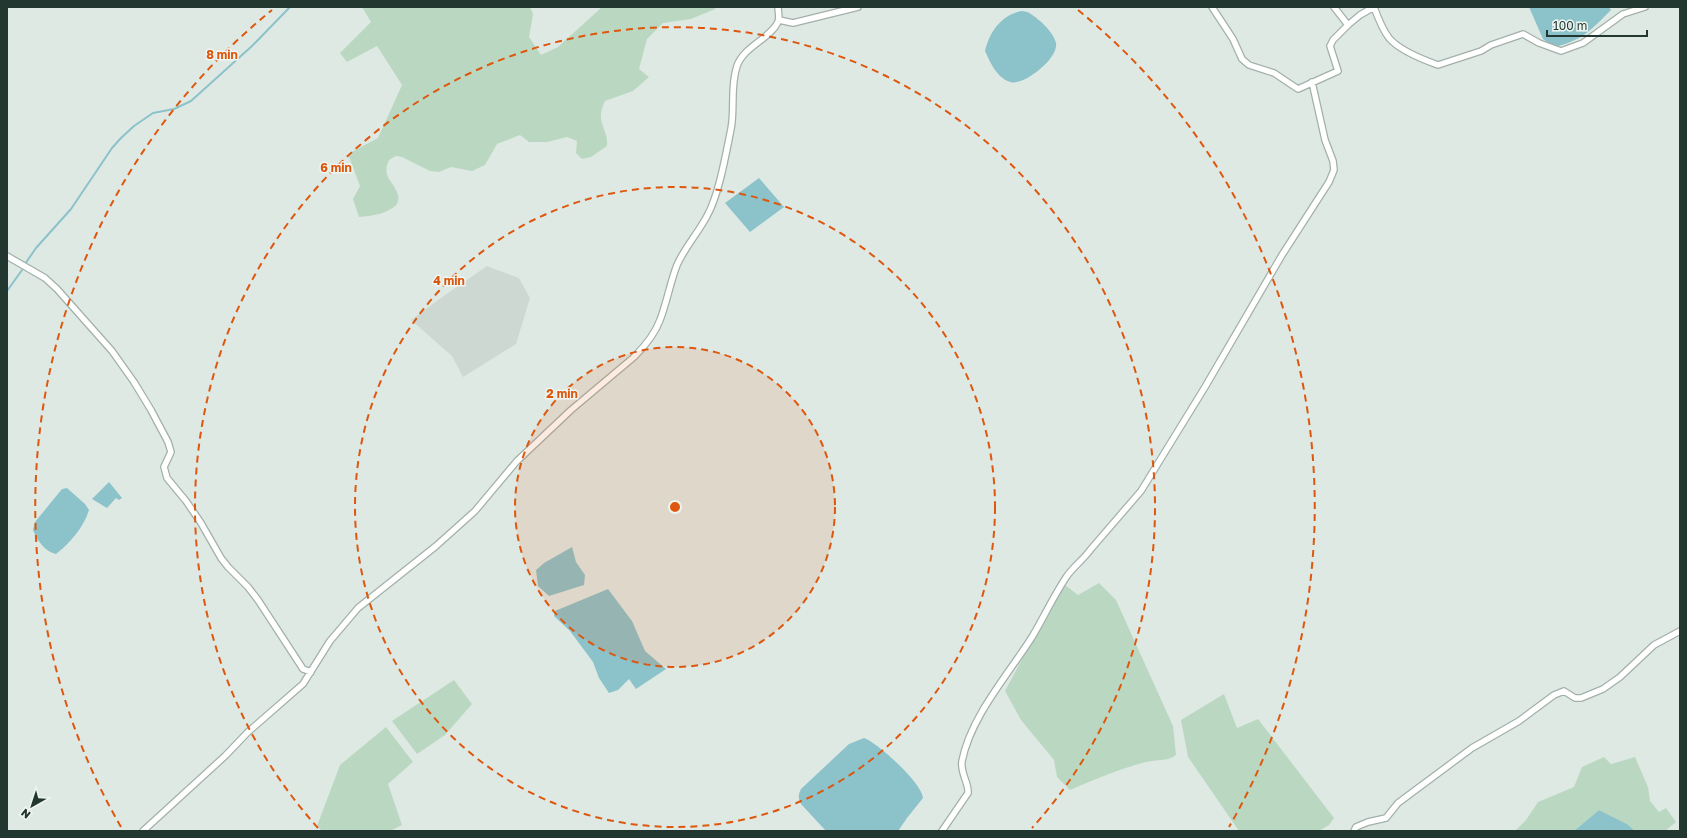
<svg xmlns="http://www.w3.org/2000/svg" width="1687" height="838" font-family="'Golos Text',sans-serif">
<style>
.built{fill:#ced8d3}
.green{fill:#bad8c1}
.water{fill:#8cc2c9}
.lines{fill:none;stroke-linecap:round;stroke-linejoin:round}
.stream{stroke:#8cc2c9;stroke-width:2}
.minor-casing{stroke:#a3b0aa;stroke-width:8}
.minor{stroke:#fff;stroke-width:5.5}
.ring{fill:none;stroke:#de570e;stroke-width:2;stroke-dasharray:7 5}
.centre{fill:#de570e;stroke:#eff6f2;stroke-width:2}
.ring-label{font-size:12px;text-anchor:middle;font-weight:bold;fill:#de570e;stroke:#eff6f2;stroke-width:3;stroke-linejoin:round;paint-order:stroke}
</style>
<rect width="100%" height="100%" fill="#dfe9e4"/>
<path class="built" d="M487 266 519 278 530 298 516 344 463 377 452 356 411 320 441 298Z"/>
<path class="green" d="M362 7H530L533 14 529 37 541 55 558 47 602 7H715V9L691 19 663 23 647 39 639 69 649 77 633 91 605 101C594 123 609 129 607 146L591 157 582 159 576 153 577 141 567 137 547 142H529L520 135 497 144 485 165 472 171 451 167 439 172 430 171 402 157 396 156 389 160C381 178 394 180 398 195 399 197 398 201 397 204 388 214 372 216 359 217L353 199 360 186 348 154 378 138 402 85 377 46 347 62 340 53 371 22Z
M1099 583 1116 600 1173 726 1176 755C1167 762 1157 759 1146 762 1120 769 1095 779 1070 790L1057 777 1054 760 1021 720 1005 691 1048 611 1065 585 1078 595Z
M454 680 472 704 445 735 417 754 392 721Z
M1224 694 1237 728 1258 719 1334 818 1329 825 1319 831H1239L1188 757 1181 720Z
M386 727 413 762 388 784 402 825 390 831H322L317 826 340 765Z
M1604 757 1611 764 1635 757 1648 787 1650 801 1659 812 1666 808 1676 822 1665 831H1635L1627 824 1599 810 1574 831H1515L1526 820 1538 802 1574 787 1582 767Z"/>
<path class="water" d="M1529 7H1609L1611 10C1592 29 1582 41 1554 47L1543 39Z
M1021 11C1029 11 1034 16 1040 21 1046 26 1054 35 1056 43 1059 58 1024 86 1010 82 997 78 990 62 985 51 990 31 1001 16 1021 11Z
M759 178 784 207 750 232 725 203Z
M109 482 122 498 119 500 116 498 107 508 92 499Z
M67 488 85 504 89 510C84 527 70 543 56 554 45 552 37 540 33 530L35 522 62 489Z
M572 547 576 562 585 575 584 585 549 596 538 586 536 570 544 563Z
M608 589 632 621 645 651 666 669 636 689 629 679 618 690 609 693 599 678 593 662 570 631 554 616 555 611Z
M864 738C878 743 922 783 923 798L907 818 898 831H826L801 804C798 798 798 795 801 789L849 744Z
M1599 810 1627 824 1635 831H1574Z"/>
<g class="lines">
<path class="stream" d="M25 264 36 248 71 209 112 148 121 138 134 126 153 113 174 109 191 101 252 46 290 7
M7 291 22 270"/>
<g class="minor-casing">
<path id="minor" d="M1212 7 1233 39 1242 59 1249 65 1274 73 1298 89 1338 71 1330 46 1333 40 1348 25 1334 7
M1374 7C1378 18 1382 29 1389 38 1399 50 1424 60 1438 65L1481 51 1491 45 1523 34 1539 43 1561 51 1583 43 1623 14 1645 7
M779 20 793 23 858 7
M1348 25 1360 15 1374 7
M7 256 45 278 57 289 112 351 134 382 151 410 168 442 171 452 164 467 167 478 186 501 201 523 221 558 228 567 248 587 258 600 303 669 311 672
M143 831 225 756 248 732 303 684 330 641 358 608 436 546 475 511 517 461 571 410 634 357C644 347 655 334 660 320 667 302 670 283 677 265 685 247 698 233 707 216 719 195 726 153 731 129 735 108 730 86 737 66 744 46 770 39 778 22 780 17 778 12 778 7
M942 831 968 793C969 783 960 773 962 761 971 716 1008 675 1032 637 1044 617 1054 595 1067 576 1074 566 1084 559 1091 549L1141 491 1205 387 1282 255 1329 182 1334 170 1333 161 1325 140 1312 82
M1354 831 1356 827 1368 822 1386 818 1398 803 1472 748 1519 721 1554 695 1564 691 1575 698H1581L1603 689 1620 677 1654 645 1680 631"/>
</g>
<use href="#minor" class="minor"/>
</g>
<circle cx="675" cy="507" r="160" fill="#de570e" fill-opacity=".12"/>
<g class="ring">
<circle cx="675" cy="507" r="160"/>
<circle cx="675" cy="507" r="320"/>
<path d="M318 828A480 480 0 1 1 1032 828"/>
<path d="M121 827A640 640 0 0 1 272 10M1078 10A640 640 0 0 1 1229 827"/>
</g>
<circle cx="675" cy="507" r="6" class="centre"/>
<g class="ring-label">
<text x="222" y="59">8 min</text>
<text x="336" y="172">6 min</text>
<text x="449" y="285">4 min</text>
<text x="562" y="398">2 min</text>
</g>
<rect width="1687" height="838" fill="none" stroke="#223730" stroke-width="16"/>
<g transform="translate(32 806) rotate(219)" stroke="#eff6f2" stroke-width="3" paint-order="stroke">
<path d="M0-3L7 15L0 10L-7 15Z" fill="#223730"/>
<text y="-6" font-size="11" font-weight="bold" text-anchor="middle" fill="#223730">N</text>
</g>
<path d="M1547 30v6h100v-6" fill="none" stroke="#223730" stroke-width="2"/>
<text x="1553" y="30" font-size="12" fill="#223730" stroke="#eff6f2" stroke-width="3" paint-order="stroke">100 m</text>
</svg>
